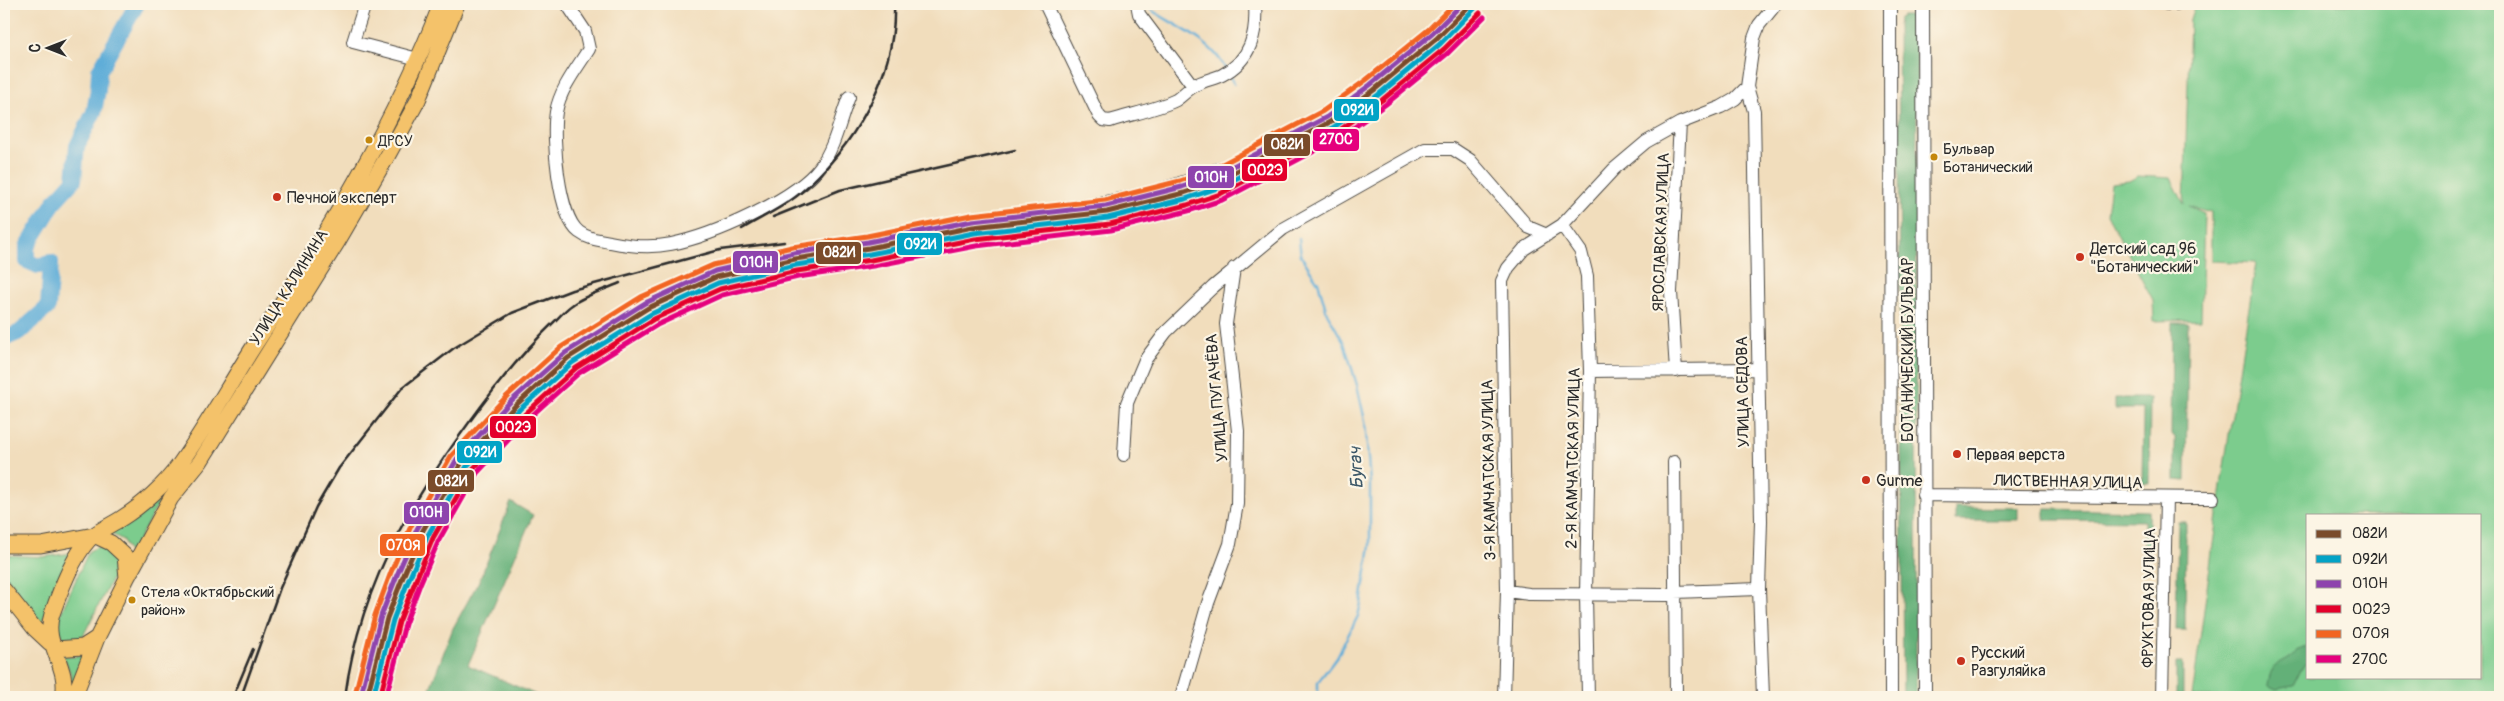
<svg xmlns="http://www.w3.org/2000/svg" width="2504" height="701" font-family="Pangolin,sans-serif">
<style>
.green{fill:#7bcc8d;stroke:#537c5c;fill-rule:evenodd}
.forest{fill:#64b078;stroke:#486e52}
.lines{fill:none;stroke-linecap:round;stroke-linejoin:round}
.stream{stroke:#5eadd8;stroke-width:2.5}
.river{stroke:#5eadd8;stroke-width:16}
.minor-casing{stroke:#494641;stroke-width:14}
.major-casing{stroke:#494641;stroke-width:17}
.minor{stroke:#fff;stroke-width:12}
.major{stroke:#f4c26a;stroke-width:15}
.rail{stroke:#2b2b2b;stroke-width:2.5}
.rail-1-casing{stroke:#fcf5e5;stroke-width:9}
.rail-2-casing{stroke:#fcf5e5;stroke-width:9}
.rail-3-casing{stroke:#fcf5e5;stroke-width:9}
.rail-4-casing{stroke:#fcf5e5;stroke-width:9}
.rail-5-casing{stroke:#fcf5e5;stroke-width:9}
.rail-6-casing{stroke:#fcf5e5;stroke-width:9}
.rail-1{stroke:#7a4b2a;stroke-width:5}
.rail-2{stroke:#02a3c6;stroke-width:5}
.rail-3{stroke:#8e44ad;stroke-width:5}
.rail-4{stroke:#e4002b;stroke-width:5}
.rail-5{stroke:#f26522;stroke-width:5}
.rail-6{stroke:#e5007d;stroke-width:5}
.bus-dot{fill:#c4870b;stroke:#fcf5e5;stroke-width:2}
.poi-dot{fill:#c8321e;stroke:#fcf5e5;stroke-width:2}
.labels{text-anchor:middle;stroke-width:4.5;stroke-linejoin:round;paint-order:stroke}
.bus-label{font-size:15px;fill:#2b2b2b;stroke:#fcf5e5;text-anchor:start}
.poi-label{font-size:16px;fill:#2b2b2b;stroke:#fcf5e5;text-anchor:start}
.street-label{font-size:16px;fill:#2b2b2b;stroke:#fcf5e5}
.water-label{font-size:18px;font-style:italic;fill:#3d5868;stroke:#fcf5e5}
.line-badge{stroke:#fcf5e5;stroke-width:2}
.badge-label{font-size:14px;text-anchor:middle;font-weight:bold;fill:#fff}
</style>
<rect width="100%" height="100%" fill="#fcf5e5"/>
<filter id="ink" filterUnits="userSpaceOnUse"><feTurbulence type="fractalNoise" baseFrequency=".02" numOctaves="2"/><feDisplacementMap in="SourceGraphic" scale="10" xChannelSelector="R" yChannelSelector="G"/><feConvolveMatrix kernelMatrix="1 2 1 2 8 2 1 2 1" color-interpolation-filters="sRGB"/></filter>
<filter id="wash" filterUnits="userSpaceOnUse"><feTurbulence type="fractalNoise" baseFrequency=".0096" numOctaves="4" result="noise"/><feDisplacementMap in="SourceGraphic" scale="20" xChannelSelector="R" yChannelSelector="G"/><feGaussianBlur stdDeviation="1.12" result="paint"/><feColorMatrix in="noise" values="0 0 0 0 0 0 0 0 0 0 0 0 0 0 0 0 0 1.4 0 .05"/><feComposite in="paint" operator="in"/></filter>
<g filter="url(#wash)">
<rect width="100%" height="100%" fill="#f1ddbc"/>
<path class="green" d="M2195 4H2500V697H2192L2222 479 2256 263 2211 261V212L2189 206 2204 213 2201 320 2154 321 2153 300 2107 214 2111 183 2129 181 2138 176 2171 178 2184 204 2190 19ZM2308 515H2480V677H2308Z
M162 497 130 555 123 540 108 532 155 499Z
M100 546C117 548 118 562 114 575L82 638 70 642 64 640 57 629 59 617 86 557 89 551Z
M73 553 52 597 42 624 4 574V555L42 557Z
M86 653 72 687 71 675 63 655 74 657Z"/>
<path class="forest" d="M1903 16H1913L1917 24 1916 697H1903L1898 25 1899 18Z
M2172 323H2188L2186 481 2175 480V437L2171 434Z
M2115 398H2150L2149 483H2142L2143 409H2115Z
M511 502 533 515 468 665 541 697H429V691L453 628 480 579Z
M1955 507 2018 508V520H1955Z
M2045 509 2149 511 2150 549H2144V521L2045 520Z
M2178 522H2186L2185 630H2176Z
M2308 647V662L2303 666 2293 686 2276 689 2268 685C2271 665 2275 666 2290 657 2297 652 2299 648 2308 647Z
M2176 663H2183V697H2176Z"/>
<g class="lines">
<path class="stream" d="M1148 4 1151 10C1176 26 1212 41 1225 68
M1230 77 1234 84
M1299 239 1301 256 1318 282 1327 313 1344 343 1357 385 1365 421 1370 482V546L1361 603 1358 616 1337 657 1318 682V697"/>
<path class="river" d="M4 339 20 332 48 307 51 262 38 266 27 261V247L55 201 74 180 77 146 94 112 98 90 99 71 137 4"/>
</g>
</g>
<g filter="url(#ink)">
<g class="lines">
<g class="minor-casing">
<path id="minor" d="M365 4 353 42 418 59
M567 4 585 31 589 49C577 68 560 89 556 112 552 137 558 216 579 232 588 239 599 240 610 242 629 246 652 248 671 244 712 236 795 200 820 167 835 147 840 119 849 97
M1045 4 1099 116 1103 120 1110 121C1131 114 1155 110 1176 100 1182 96 1187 90 1194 86 1203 80 1214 79 1222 75 1251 60 1257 34 1255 4
M1137 4 1139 14 1193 86
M1890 4 1891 697
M1923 4 1925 697
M2167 4H2176
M1747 87 1754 111 1761 521 1759 589 1763 697
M1562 225 1581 252 1587 276 1590 371 1586 595 1588 697
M1590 371 1757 369
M1676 371 1671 292 1680 123
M1124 455 1127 403 1145 360 1166 332 1213 287 1283 229 1425 149H1453L1470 160 1528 227 1547 235
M1674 462 1676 697
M1923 495 2213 498
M1507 591 1529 594 1668 595 1675 592 1759 589
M1181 697 1208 603 1230 544 1237 504 1238 431 1226 324 1234 268
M1504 697 1507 591 1502 281 1508 268 1524 249 1562 225 1614 169 1646 142 1680 123 1721 107 1735 99 1747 87 1754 38 1759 25 1776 4
M2162 697 2166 498"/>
</g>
<g class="major-casing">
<path id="major" d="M4 545H41L94 535 111 543 125 556 127 578 97 638 74 697
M127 578 171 498 200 462 338 241 388 155 418 100 457 4
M4 590 35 629 50 643
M55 649 83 647 97 638
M63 697C70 665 42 645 52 614 60 591 75 550 94 535 103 528 113 524 122 518 143 505 165 484 179 465 207 426 230 383 256 343 327 234 394 125 441 4"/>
</g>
<use href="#minor" class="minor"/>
<use href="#major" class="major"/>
<path class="rail" d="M773 217 840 190 1015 150
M983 220C1035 208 1088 201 1139 189 1250 162 1374 87 1451 4
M973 227 1108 221 1174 208 1214 192 1304 144 1384 94 1445 41 1480 4
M742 229C760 218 782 208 798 195 852 149 897 77 894 4
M233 697 253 649
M241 697 280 588 316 507 339 468 402 388 454 348 512 313 572 290 720 250 784 242
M345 697C361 575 421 484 495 388 514 364 533 342 555 321 560 316 566 309 572 305 585 295 604 290 620 283"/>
<g class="rail-1-casing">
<path id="rail-1" d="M367 697 387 618 403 577 422 532 462 462 516 405 568 358 648 308 716 277 795 259 869 248 973 227 1107 212 1184 193 1216 182 1330 122 1374 90 1436 39 1471 4"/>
</g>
<g class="rail-2-casing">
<path id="rail-2" d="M373 697 393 620 409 579 428 535 467 466 520 409 572 363 651 314 718 283 796 265 870 254 974 233 1108 218 1185 199 1218 188 1334 127 1378 95 1440 44 1475 8"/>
</g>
<g class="rail-3-casing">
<path id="rail-3" d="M361 695 381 616 397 575 417 529 457 459 511 401 565 353 645 303 715 271 794 253 868 242 972 221 1106 206 1182 187 1214 176 1327 117 1370 85 1432 34 1462 4"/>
</g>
<g class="rail-4-casing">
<path id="rail-4" d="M380 697 399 622 415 582 433 538 472 470 525 414 576 368 654 319 720 289 797 271 871 260 975 239 1110 224 1187 205 1220 194 1337 132 1382 100 1444 49 1480 13"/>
</g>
<g class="rail-5-casing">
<path id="rail-5" d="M355 694 375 615 391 572 411 526 451 456 507 396 561 347 641 297 713 265 792 247 867 236 971 215 1105 200 1180 181 1211 170 1323 111 1366 80 1428 30 1454 4"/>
</g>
<g class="rail-6-casing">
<path id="rail-6" d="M386 697 405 624 420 584 439 540 477 473 529 418 579 373 657 325 722 295 798 277 873 266 976 246 1111 230 1188 211 1222 200 1341 137 1386 104 1448 53 1484 17"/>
</g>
<use href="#rail-1" class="rail-1"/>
<use href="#rail-2" class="rail-2"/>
<use href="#rail-3" class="rail-3"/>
<use href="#rail-4" class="rail-4"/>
<use href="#rail-5" class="rail-5"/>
<use href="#rail-6" class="rail-6"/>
</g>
</g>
<g class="bus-dot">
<circle cx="369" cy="140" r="4.5"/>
<circle cx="1934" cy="157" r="4.5"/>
<circle cx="132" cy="600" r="4.5"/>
</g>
<g class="poi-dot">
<circle cx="277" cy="197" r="5"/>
<circle cx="2080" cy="257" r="5"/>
<circle cx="1957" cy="454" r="5"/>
<circle cx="1866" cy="480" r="5"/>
<circle cx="1961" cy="661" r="5"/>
</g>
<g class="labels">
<g class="bus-label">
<text x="378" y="146">ДРСУ</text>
<text x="1943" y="154">Бульвар<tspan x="1943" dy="18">Ботанический</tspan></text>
<text x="141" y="597">Стела «Октябрьский<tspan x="141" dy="18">район»</tspan></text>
</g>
<g class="poi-label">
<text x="287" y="203">Печной эксперт</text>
<text x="2090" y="254">Детский сад 96<tspan x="2090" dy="18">"Ботанический"</tspan></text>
<text x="1967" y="460">Первая верста</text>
<text x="1876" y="486">Gurme</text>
<text x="1971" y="658">Русский<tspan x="1971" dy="18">Разгуляйка</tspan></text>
</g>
<g class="street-label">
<text transform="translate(1660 232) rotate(-88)" y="6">ЯРОСЛАВСКАЯ УЛИЦА</text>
<text transform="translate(288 287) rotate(-58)" y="6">УЛИЦА КАЛИНИНА</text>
<text transform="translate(1907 350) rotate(-90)" y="6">БОТАНИЧЕСКИЙ БУЛЬВАР</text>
<text transform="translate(1742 392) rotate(-91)" y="6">УЛИЦА СЕДОВА</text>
<text transform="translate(1216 398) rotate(-95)" y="6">УЛИЦА ПУГАЧЁВА</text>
<text transform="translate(1572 458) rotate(-89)" y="6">2-Я КАМЧАТСКАЯ УЛИЦА</text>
<text transform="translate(1488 470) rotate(-91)" y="6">3-Я КАМЧАТСКАЯ УЛИЦА</text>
<text transform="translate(2068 481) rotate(1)" y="6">ЛИСТВЕННАЯ УЛИЦА</text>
<text transform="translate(2148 598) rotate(-89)" y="6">ФРУКТОВАЯ УЛИЦА</text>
</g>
<g class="water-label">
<text transform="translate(1356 468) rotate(-93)" y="6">Бугач</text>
</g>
</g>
<g class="line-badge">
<rect x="1333" y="98" width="47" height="24" rx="5" fill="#02a3c6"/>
<rect x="1312" y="128" width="48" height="24" rx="5" fill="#e5007d"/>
<rect x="1263" y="133" width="48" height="24" rx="5" fill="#7a4b2a"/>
<rect x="1241" y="158" width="47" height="24" rx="5" fill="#e4002b"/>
<rect x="1187" y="165" width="48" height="24" rx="5" fill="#8e44ad"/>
<rect x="896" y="232" width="47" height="24" rx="5" fill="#02a3c6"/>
<rect x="815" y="241" width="47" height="24" rx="5" fill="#7a4b2a"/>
<rect x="732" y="250" width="47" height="24" rx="5" fill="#8e44ad"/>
<rect x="489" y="415" width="48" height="24" rx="5" fill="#e4002b"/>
<rect x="456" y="440" width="47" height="24" rx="5" fill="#02a3c6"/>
<rect x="427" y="469" width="48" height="24" rx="5" fill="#7a4b2a"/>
<rect x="403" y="501" width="47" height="24" rx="5" fill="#8e44ad"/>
<rect x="379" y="533" width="47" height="24" rx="5" fill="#f26522"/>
</g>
<g class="badge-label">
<text x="1357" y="115">092И</text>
<text x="1336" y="144">270С</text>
<text x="1287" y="149">082И</text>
<text x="1265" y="175">002Э</text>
<text x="1211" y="182">010Н</text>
<text x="920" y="249">092И</text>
<text x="839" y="257">082И</text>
<text x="756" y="267">010Н</text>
<text x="513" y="432">002Э</text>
<text x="480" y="457">092И</text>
<text x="451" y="486">082И</text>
<text x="426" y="517">010Н</text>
<text x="403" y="550">070Я</text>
</g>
<rect width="2504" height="701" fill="none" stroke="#fcf5e5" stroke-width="20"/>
<rect x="2306" y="514" width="175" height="165" fill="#fcf5e5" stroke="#a8a49b"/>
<rect x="2316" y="530" width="25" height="8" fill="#7a4b2a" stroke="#a8a49b"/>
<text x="2352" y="538" font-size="15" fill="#2b2b2b">082И</text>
<rect x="2316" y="555" width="25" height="8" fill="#02a3c6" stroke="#a8a49b"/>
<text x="2352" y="564" font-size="15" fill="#2b2b2b">092И</text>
<rect x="2316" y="580" width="25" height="8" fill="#8e44ad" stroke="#a8a49b"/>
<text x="2352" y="588" font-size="15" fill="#2b2b2b">010Н</text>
<rect x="2316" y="605" width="25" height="8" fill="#e4002b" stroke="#a8a49b"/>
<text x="2352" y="614" font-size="15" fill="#2b2b2b">002Э</text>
<rect x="2316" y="630" width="25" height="8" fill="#f26522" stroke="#a8a49b"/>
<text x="2352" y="638" font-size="15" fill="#2b2b2b">070Я</text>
<rect x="2316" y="655" width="25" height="8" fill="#e5007d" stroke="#a8a49b"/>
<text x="2352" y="664" font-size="15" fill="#2b2b2b">270С</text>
<g transform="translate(48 48) rotate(270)" stroke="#fcf5e5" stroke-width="4" paint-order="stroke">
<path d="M0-4L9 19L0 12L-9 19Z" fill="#2b2b2b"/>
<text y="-8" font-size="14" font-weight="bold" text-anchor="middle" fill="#2b2b2b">С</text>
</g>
</svg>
